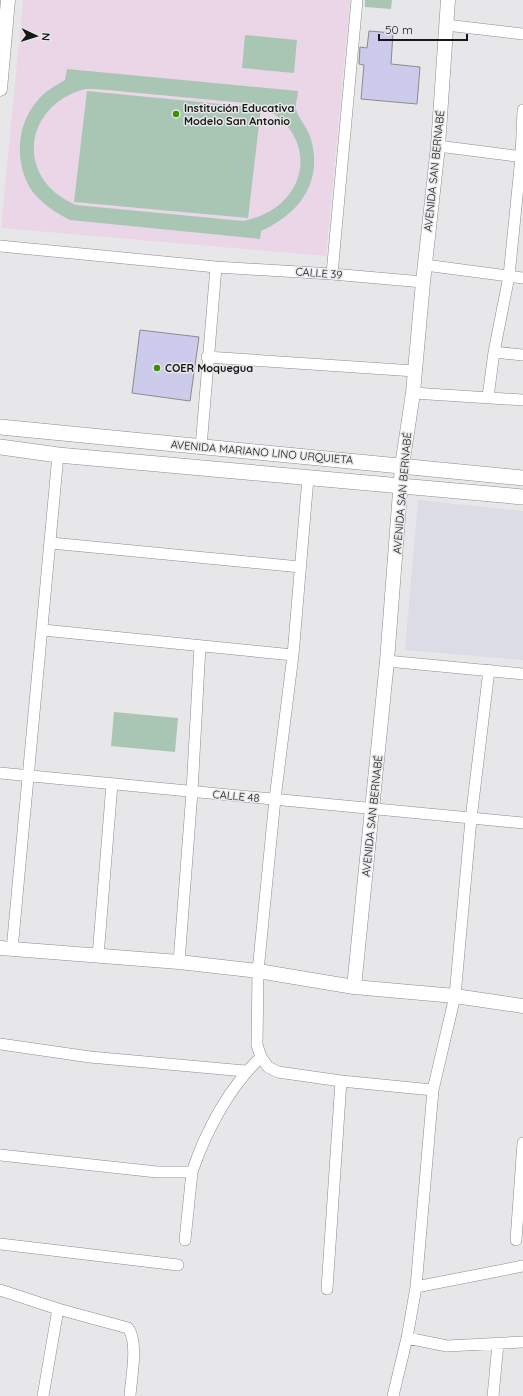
<svg xmlns="http://www.w3.org/2000/svg" width="523" height="1396" font-family="Quicksand,sans-serif">
<style>
.built{fill:#dcdce6}
.education{fill:#ead6e6}
.green{fill:#a8c6b3;fill-rule:evenodd}
.building{fill:#cdcbec;stroke:#8b8b8e}
.lines{fill:none;stroke-linecap:round;stroke-linejoin:round}
.minor-casing{stroke:#8c8c8e;stroke-width:12}
.tertiary-casing{stroke:#8c8c8e;stroke-width:15}
.secondary-casing{stroke:#8c8c8e;stroke-width:16}
.minor{stroke:#fff;stroke-width:11}
.tertiary{stroke:#fff;stroke-width:14}
.secondary{stroke:#fff;stroke-width:15}
.poi-dot{fill:#389206;stroke:#e7e7e9;stroke-width:1.5}
.labels{text-anchor:middle;stroke-width:3;stroke-linejoin:round;paint-order:stroke}
.poi-label{font-size:11px;font-weight:bold;fill:#171718;stroke:#e7e7e9;text-anchor:start}
.street-label{font-size:11px;fill:#171718;stroke:#e7e7e9}
</style>
<rect width="100%" height="100%" fill="#e7e7e9"/>
<path class="built" d="M418 500 523 511V660L405 650Z"/>
<path class="education" d="M23 0H350L326 256 1 228Z"/>
<path class="green" d="M365 0H392L391 9 365 7Z
M245 35 297 40 294 73 242 68Z
M67 69 298 91C298 97 295 104 296 109 297 116 309 130 311 139 323 183 299 214 261 231L260 239 70 220C56 213 42 204 32 191 14 164 16 124 38 100 45 91 55 86 65 80ZM85 89H96L256 104C322 131 312 208 243 221L76 205C15 180 22 106 85 89Z
M87 91 261 108 248 218 74 202Z
M114 712 178 718 175 752 111 746Z"/>
<path class="building" d="M369 31 393 33 391 64 420 67 417 104 361 99 364 65 359 64 360 47 367 48Z
M140 330 199 337 190 401 132 393Z"/>
<g class="lines">
<g class="minor-casing">
<path id="minor" d="M446 25 523 34
M438 146 523 157
M0 246 216 267 332 274 423 282
M425 265 523 278
M332 274 357 0
M494 352 523 355
M207 357 415 371
M413 393 523 400
M488 397 494 352 509 276 521 157 523 110
M201 447 216 267
M308 478 293 655 275 799 258 971 257 1045 261 1057 268 1067 278 1072 341 1081 433 1090
M51 543 300 567
M43 630 293 655
M387 661 523 674
M0 773 523 823
M12 950 58 455
M98 956 112 784
M179 962 192 792 200 646
M0 1044 90 1057 245 1071
M0 1155 157 1172H192C206 1131 229 1087 261 1057
M185 1240 192 1172
M516 1240 523 1143
M0 1244 178 1265
M416 1287 523 1266
M327 1289 341 1081
M0 1290 58 1309 128 1328C139 1343 131 1378 130 1396
M407 1338 447 1346 523 1342
M43 1396 58 1309
M393 1396 407 1338 416 1287 433 1090 455 996 471 819 489 670
M493 1396 498 1344"/>
</g>
<g class="tertiary-casing">
<path id="tertiary" d="M0 89 8 0
M0 948 179 962 258 971 354 987 455 996 523 1006
M354 987 387 661 402 466 413 393 423 282 438 146 448 0"/>
</g>
<g class="secondary-casing">
<path id="secondary" d="M0 427 523 478
M0 447 58 455 523 497"/>
</g>
<use href="#minor" class="minor"/>
<use href="#tertiary" class="tertiary"/>
<use href="#secondary" class="secondary"/>
</g>
<g class="poi-dot">
<circle cx="176" cy="114" r="4"/>
<circle cx="157" cy="368" r="4"/>
</g>
<g class="labels">
<g class="poi-label">
<text x="184" y="112">Institución Educativa<tspan x="184" dy="13">Modelo San Antonio</tspan></text>
<text x="165" y="372">COER Moquegua</text>
</g>
<g class="street-label">
<text transform="translate(434 171) rotate(-84)" y="4">AVENIDA SAN BERNABÉ</text>
<text transform="translate(319 273) rotate(4)" y="4">CALLE 39</text>
<text transform="translate(262 452) rotate(5)" y="4">AVENIDA MARIANO LINO URQUIETA</text>
<text transform="translate(402 493) rotate(-85)" y="4">AVENIDA SAN BERNABÉ</text>
<text transform="translate(236 796) rotate(5)" y="4">CALLE 48</text>
<text transform="translate(372 816) rotate(-84)" y="4">AVENIDA SAN BERNABÉ</text>
</g>
</g>
<g transform="translate(36 36) rotate(94)" stroke="#e7e7e9" stroke-width="3" paint-order="stroke">
<path d="M0-3L7 15L0 10L-7 15Z" fill="#171718"/>
<text y="-6" font-size="11" font-weight="bold" text-anchor="middle" fill="#171718">N</text>
</g>
<path d="M379 34v6h88v-6" fill="none" stroke="#171718" stroke-width="2"/>
<text x="385" y="34" font-size="12" fill="#171718" stroke="#e7e7e9" stroke-width="3" paint-order="stroke">50 m</text>
</svg>
